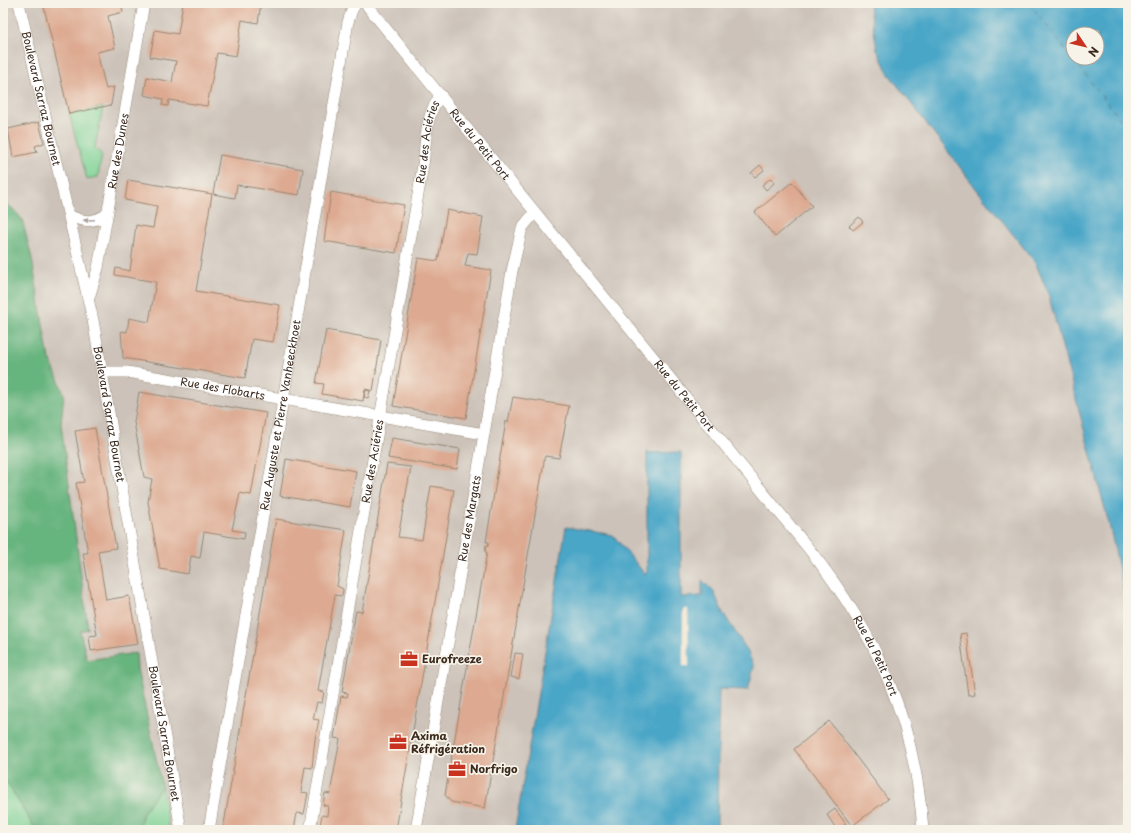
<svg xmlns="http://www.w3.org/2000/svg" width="1131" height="833" font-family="'Playpen Sans',sans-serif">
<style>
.industrial{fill:#ccc2b9}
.green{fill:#7ed295;stroke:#5c7e5a}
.forest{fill:#66b47e;stroke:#506f4e}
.water{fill:#48a6c7;stroke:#426872;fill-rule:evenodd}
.pier{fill:#f2e4ca}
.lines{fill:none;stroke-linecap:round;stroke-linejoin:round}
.ferry{stroke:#405559;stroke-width:1;stroke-dasharray:5 4;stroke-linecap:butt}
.building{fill:#dda990}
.minor-casing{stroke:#968774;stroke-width:12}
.minor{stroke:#fff;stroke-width:11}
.oneway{fill:#a79f9a}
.labels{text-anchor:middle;stroke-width:3.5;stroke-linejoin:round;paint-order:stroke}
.street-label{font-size:11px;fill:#3b2a1e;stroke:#f7f3e8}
.poi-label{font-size:11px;font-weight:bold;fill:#3b2a1e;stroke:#f7f3e8;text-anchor:start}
</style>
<rect width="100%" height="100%" fill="#f7f3e8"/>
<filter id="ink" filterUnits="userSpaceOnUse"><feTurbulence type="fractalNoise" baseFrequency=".025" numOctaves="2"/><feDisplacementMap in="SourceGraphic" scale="8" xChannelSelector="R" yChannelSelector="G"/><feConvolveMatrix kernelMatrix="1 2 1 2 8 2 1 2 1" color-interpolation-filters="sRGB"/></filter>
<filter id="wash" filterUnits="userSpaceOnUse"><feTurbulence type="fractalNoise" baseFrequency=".012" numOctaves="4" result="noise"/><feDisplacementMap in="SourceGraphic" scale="16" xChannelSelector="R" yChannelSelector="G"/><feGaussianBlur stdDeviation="0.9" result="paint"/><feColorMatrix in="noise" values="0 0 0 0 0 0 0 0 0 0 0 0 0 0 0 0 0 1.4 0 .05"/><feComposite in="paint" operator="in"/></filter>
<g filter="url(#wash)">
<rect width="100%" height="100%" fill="#f2e4ca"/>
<path class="industrial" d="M3 3H869L877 49 975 187 1035 262 1048 293 1109 524 1128 609V830H717L719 689 747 650 723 613 714 592 702 581 703 596 681 597V452L647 453V572L645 574 613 535 566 527 515 830H169L162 786 137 669 136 653 87 660 79 631 88 629 61 424 64 394 48 354 32 259 22 219 3 199Z"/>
<path class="green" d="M103 107 95 147 102 155 98 177 87 179 69 114Z
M3 776 34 827 36 830H3Z
M162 786 169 830H139L143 813Z"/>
<path class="forest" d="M3 199 22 219 32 259 48 354 64 394 61 424 88 629 80 631 87 660 136 653 137 669 162 786 143 813 139 830H36L3 776Z"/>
<path class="water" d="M869 3H1128V609L1109 524 1048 293 1035 262 975 187 888 73 877 49ZM1073 34H1097V58H1073Z
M681 452V597L702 596V580L714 592 723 613 747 650 754 667 748 690 719 689 717 830H515L566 527 613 535 645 574 647 572V453Z"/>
<path class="pier" d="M683 609H688L689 666H683Z"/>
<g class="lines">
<path class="ferry" d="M1029 3 1128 129"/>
</g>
<g id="blocks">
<path class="building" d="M43 3H121L123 12 108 16 115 48 97 52 106 89 114 87 111 105 69 114Z
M183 3H261L258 23 242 20 236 56 217 53 207 106 169 100 168 106 162 105 163 99 144 95 147 77 172 82 176 61 150 57 155 30 178 34Z
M3 24 7 38 3 39Z
M39 122 44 143 35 146 37 152 13 157 8 129Z
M220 155 303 169 299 195 237 185 235 198 213 194Z
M760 165 764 170 755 177 751 173Z
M771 178 774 183 766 190 762 185Z
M128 180 212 194 196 291 280 305 273 342 252 339 245 378 123 358 121 331 127 332 129 318 149 322 156 282 115 275 116 268 130 271 136 225 153 228 157 206 125 200Z
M792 182 812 206 775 237 755 212Z
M331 192 404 205 396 253 324 241Z
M447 210 483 217 477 254 468 253 465 266 491 270 466 418 393 406 418 258 438 261Z
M859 217 863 222 853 230 849 226Z
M326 330 381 340 373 391 365 389 363 401 322 394 324 384 316 383Z
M366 390 370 391 368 398 364 397Z
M139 392 266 413 251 495 240 493 232 530 245 532 244 539 204 532 200 558 191 556 188 574 160 569 148 502 152 479 144 477 134 422Z
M513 397 569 406 559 458 545 456 485 808 451 802 445 795 487 552H485L486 545 488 546 489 542H486L506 421 508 422Z
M95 428 116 548 98 551 106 600 129 596 138 644 91 651 89 636 97 635 83 553H88L76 483 84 482 75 431Z
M392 438 460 449 457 469 388 458Z
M286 459 356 471 350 507 280 496Z
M387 464 411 467 398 537 422 540 431 486 454 490 396 830H319L322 815 327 816 328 806 323 805 325 793 330 794 340 739 334 738 341 696 347 697 348 693 342 692 356 611 362 612Z
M276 519 346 530 337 586 343 589 342 596 335 595 318 691 324 692 322 703 317 702 313 719 319 720 315 739 313 758 312 768 305 767 301 792 308 793 304 814 297 813 294 830H223Z
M966 633 975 694 968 695 960 634Z
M515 653 523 654 519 679 511 677Z
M829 721 888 799 852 826 794 749Z
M835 809 846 824 837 830 827 815Z"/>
</g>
</g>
<g filter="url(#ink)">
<use href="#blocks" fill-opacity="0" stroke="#968774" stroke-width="1"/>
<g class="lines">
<g class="minor-casing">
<g id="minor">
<path id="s1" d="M19 3 93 320 181 830"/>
<path id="s2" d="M365 3 809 549C877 634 915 721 923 830"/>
<path d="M70 216C84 222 94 223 107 214"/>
<path id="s3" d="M89 298 98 268 144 3"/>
<path id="s4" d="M102 372H127L484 434"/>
<path id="s5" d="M209 830 348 22 352 10 356 3"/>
<path id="s6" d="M310 830 423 165C426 142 425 114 441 95"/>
<path id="s7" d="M416 830 512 271 522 228 535 212"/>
</g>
</g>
<use href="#minor" class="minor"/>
</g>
<defs><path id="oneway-solid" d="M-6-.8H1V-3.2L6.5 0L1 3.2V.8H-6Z"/></defs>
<use class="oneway" href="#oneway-solid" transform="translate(89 220) rotate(178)"/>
</g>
<defs>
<g id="office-bare" transform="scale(1.38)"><path d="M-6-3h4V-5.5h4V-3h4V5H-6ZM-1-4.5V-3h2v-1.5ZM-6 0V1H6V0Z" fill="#c8321e" stroke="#f7f3e8" stroke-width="2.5" paint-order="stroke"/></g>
</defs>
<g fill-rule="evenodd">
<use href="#office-bare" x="409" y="659"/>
<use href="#office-bare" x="398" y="742"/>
<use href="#office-bare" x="457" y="769"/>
</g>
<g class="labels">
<g class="street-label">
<text dy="4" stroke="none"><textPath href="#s1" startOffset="98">Boulevard Sarraz Bournet</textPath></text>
<text dy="4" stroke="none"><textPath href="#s6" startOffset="698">Rue des Aciéries</textPath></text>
<text dy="4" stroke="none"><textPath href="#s2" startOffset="182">Rue du Petit Port</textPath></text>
<text dy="4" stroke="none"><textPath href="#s3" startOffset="150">Rue des Dunes</textPath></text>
<text dy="4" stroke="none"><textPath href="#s4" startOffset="122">Rue des Flobarts</textPath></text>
<text dy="4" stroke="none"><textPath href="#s2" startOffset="506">Rue du Petit Port</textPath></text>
<text dy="4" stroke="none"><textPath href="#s1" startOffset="421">Boulevard Sarraz Bournet</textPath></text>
<text dy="4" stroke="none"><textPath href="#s5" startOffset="421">Rue Auguste et Pierre Vanheeckhoet</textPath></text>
<text dy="4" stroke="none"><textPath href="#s6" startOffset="374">Rue des Aciéries</textPath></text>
<text dy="4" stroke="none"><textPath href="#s7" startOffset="316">Rue des Margats</textPath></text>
<text dy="4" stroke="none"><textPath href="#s2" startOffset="830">Rue du Petit Port</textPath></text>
<text dy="4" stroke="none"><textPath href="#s1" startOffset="745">Boulevard Sarraz Bournet</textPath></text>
</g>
<g class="poi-label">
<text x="422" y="663">Eurofreeze</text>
<text x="411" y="740">Axima<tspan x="411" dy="13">Réfrigération</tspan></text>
<text x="470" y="773">Norfrigo</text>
</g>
</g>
<rect width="1131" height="833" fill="none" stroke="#f7f3e8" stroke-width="16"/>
<g transform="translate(1085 46) rotate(125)"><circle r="19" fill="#f7f3e8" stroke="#aca397"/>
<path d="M0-3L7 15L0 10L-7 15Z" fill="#c8321e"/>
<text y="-6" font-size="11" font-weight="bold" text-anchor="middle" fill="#3b2a1e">N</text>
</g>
</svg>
